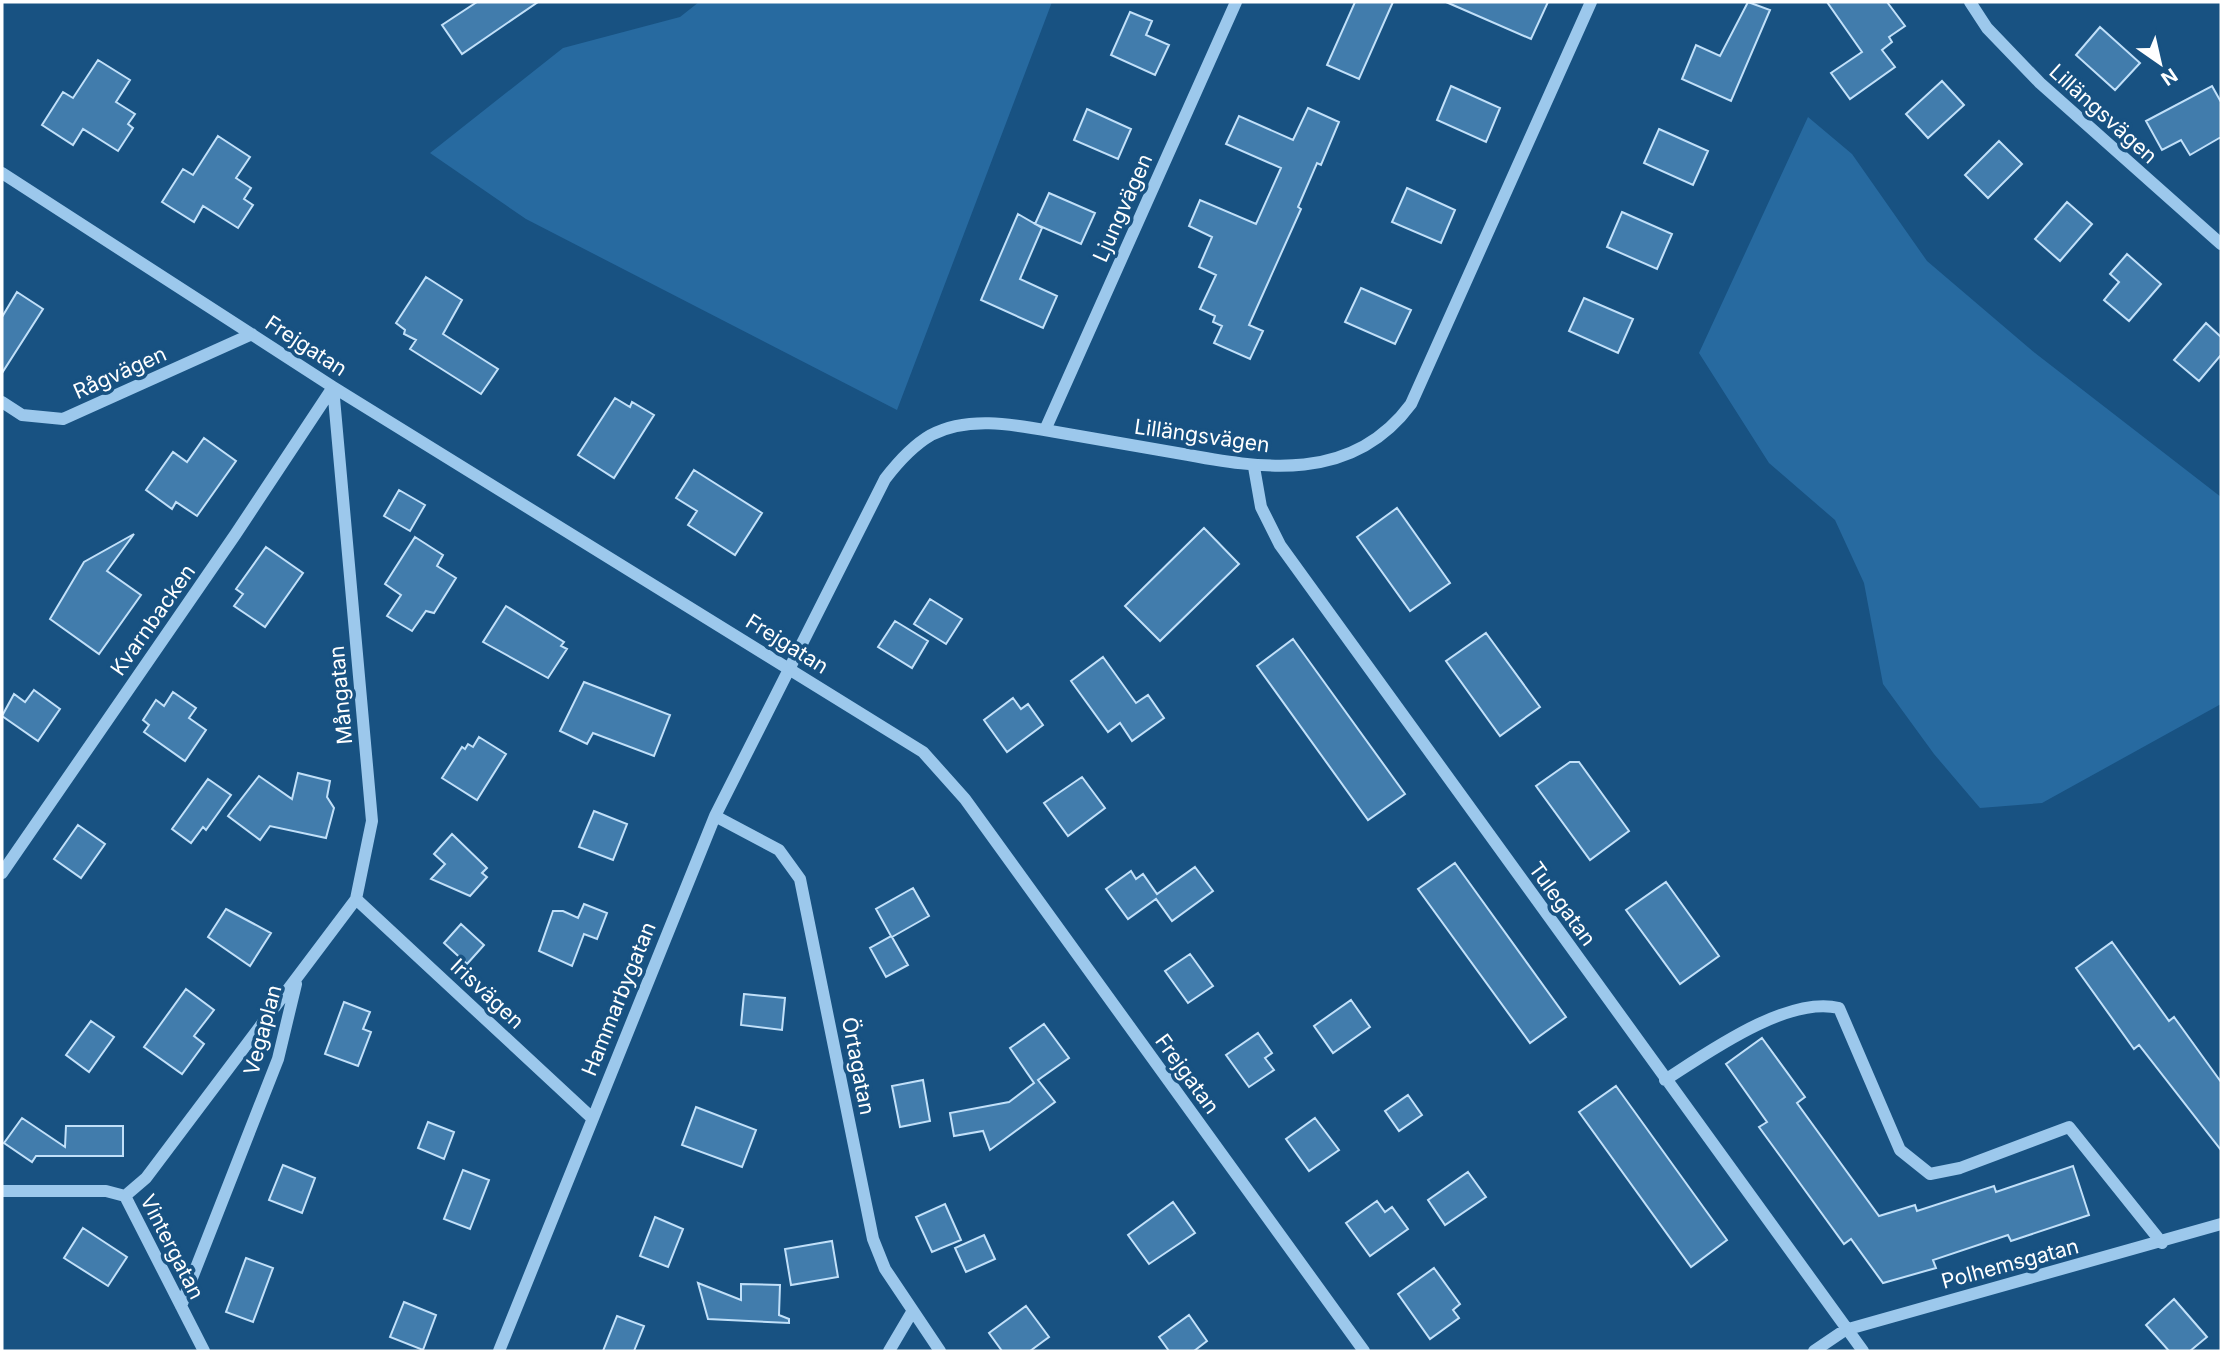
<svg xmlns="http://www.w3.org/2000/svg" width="2223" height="1353" font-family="Inter,sans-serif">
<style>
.green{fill:#276aa0}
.building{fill:#417cac;stroke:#c1e0f9;stroke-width:2}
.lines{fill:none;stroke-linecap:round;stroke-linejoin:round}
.minor{stroke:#9cc8ec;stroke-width:12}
.labels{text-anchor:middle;stroke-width:7;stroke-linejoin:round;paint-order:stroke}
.street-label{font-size:21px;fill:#fff;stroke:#185282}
</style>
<rect width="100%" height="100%" fill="#185282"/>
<path class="green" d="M699 2H1052L897 410 526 219 430 153 563 48 680 17Z
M1808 117 1852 154 1927 261 2035 353 2221 497V704L2042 803 1980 808 1934 754 1883 684 1864 583 1835 520 1769 463 1699 353Z"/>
<path class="building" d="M477 2H538L462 54 442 25Z
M1355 2H1393L1359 79 1327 65Z
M1446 2H1548L1531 39Z
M1748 2 1770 10 1731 101 1682 79 1696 45 1720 56Z
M1827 2H1887L1905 26 1889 37 1892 42 1882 50 1895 67 1850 99 1831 73 1862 52Z
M1130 12 1152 21 1146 35 1169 45 1155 75 1111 55Z
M2100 27 2140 63 2115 90 2076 55Z
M98 60 130 80 116 102 135 114 128 124 133 128 118 151 83 129 73 145 42 125 63 92 73 98Z
M1942 81 1964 105 1928 138 1906 114Z
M1451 86 1500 108 1486 142 1437 120Z
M2212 86 2221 102V137L2190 155 2181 140 2162 150 2146 121Z
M1308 108 1339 122 1321 165 1317 163 1298 207 1301 209 1249 325 1263 331 1250 359 1214 343 1222 326 1213 322 1215 316 1200 309 1216 275 1199 267 1212 237 1189 226 1200 200 1256 224 1281 168 1226 144 1239 116 1293 140Z
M1087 109 1131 129 1118 159 1074 140Z
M1659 129 1708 151 1693 185 1644 163Z
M218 136 250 157 236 178 251 188 244 199 253 205 238 228 203 206 194 222 162 202 183 169 193 175Z
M1999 141 2022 164 1988 198 1965 175Z
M1407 188 1455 210 1441 243 1392 222Z
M1049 193 1095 213 1081 244 1035 224Z
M2067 202 2092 224 2060 261 2035 239Z
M1622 212 1672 234 1657 269 1607 247Z
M1018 214 1042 228 1020 279 1057 296 1043 328 981 300Z
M2127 254 2161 284 2129 321 2104 300 2119 282 2110 274Z
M426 277 462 300 443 334 498 369 481 394 410 349 416 340 404 334 405 330 396 323Z
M1361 288 1411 310 1395 344 1345 322Z
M17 292 43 309 2 373V317Z
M1584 298 1633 319 1618 353 1569 331Z
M2206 323 2221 337V355L2199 381 2174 360Z
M615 398 630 407 632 402 654 415 614 478 578 455Z
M204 438 236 461 197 516 176 502 172 509 146 490 173 452 187 462Z
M694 470 762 513 735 555 688 525 697 511 676 498Z
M399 490 425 505 410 531 384 516Z
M1397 508 1450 583 1410 611 1357 537Z
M1204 528 1239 564 1160 641 1125 606Z
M134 534 107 571 141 595 99 654 50 619 84 562Z
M415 537 443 555 437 566 456 578 434 613 426 611 412 631 387 616 401 595 385 584Z
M266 547 303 573 265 627 234 606 243 594 236 589Z
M930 599 962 619 946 644 914 624Z
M506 606 564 642 561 646 567 649 548 678 483 642Z
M895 621 928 641 912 668 878 647Z
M1486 633 1540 707 1500 736 1446 661Z
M1293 639 1405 794 1368 820 1257 666Z
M1103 657 1136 703 1148 695 1164 718 1132 741 1120 723 1108 732 1071 681Z
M584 682 670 715 654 756 593 733 587 744 560 731Z
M34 690 60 709 38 741 2 716 14 694 25 702Z
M173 692 196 708 189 718 206 730 185 761 144 732 149 725 143 720 156 700 164 706Z
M1013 698 1021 709 1028 704 1043 725 1007 752 984 720Z
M479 737 506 754 477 800 442 778 462 747 465 749 468 744 473 747Z
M1570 762H1579L1629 831 1590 860 1536 786Z
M298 773 330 781 327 797 334 808 326 838 270 826 260 840 228 816 259 776 292 799Z
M1082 777 1105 808 1068 836 1044 803Z
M208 779 231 795 206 830 203 827 191 843 172 829Z
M594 811 627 824 613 860 579 847Z
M78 825 105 844 81 878 54 859Z
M452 834 487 868 482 873 487 877 470 896 431 879 445 864 434 854Z
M1455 863 1566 1017 1530 1043 1418 889Z
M1195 867 1213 891 1172 921 1156 899 1128 919 1106 889 1131 871 1136 879 1143 874 1157 894Z
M1666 882 1719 956 1680 984 1626 910Z
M913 888 929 916 892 937 908 965 886 977 870 948 891 936 876 909Z
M584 904 607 913 597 939 584 934 572 966 539 951 553 911H563L578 918Z
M226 909 271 933 250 966 208 937Z
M461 924 484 945 467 964 444 943Z
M2112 942 2169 1021 2174 1017 2221 1082V1150L2139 1045 2134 1049 2076 968Z
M1190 954 1213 986 1188 1003 1165 971Z
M186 989 214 1010 194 1036 204 1044 182 1074 144 1047Z
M744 994 785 998 782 1030 741 1025Z
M1351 1000 1370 1027 1333 1053 1314 1026Z
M344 1002 370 1012 363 1029 371 1032 358 1066 325 1054Z
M91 1021 114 1037 89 1072 66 1055Z
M1044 1024 1069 1058 1038 1080 1055 1102 990 1150 983 1131 954 1136 950 1113 1009 1102 1034 1083 1010 1048Z
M1258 1033 1272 1053 1265 1058 1274 1070 1249 1087 1226 1055Z
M1762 1038 1805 1097 1797 1103 1879 1216 1915 1205 1917 1211 1994 1186 1996 1192 2073 1166 2089 1215 2011 1241 2008 1235 1933 1260 1936 1268 1883 1283 1851 1239 1844 1244 1759 1127 1767 1122 1726 1064Z
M923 1080 930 1121 900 1127 892 1086Z
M1616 1086 1727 1240 1691 1267 1579 1112Z
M1408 1095 1422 1115 1399 1131 1385 1111Z
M696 1107 756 1130 742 1167 682 1145Z
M22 1118 65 1147 66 1126H123V1156H36L32 1162 4 1143Z
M1315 1118 1339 1150 1309 1171 1286 1139Z
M428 1122 454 1132 444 1159 418 1148Z
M283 1165 315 1178 302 1213 269 1200Z
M463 1170 489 1180 470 1229 444 1219Z
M1468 1172 1486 1197 1445 1225 1428 1200Z
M1377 1201 1385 1212 1392 1207 1408 1229 1370 1256 1346 1223Z
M1173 1202 1195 1233 1149 1264 1128 1235Z
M945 1204 961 1240 932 1252 916 1217Z
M655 1217 683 1229 668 1267 640 1256Z
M83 1228 127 1257 108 1286 64 1258Z
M984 1235 995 1259 966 1272 955 1248Z
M832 1241 838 1277 791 1285 785 1249Z
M246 1258 273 1268 253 1322 226 1312Z
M1434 1268 1460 1304 1453 1310 1459 1318 1430 1339 1398 1294Z
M698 1283 741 1300V1284L780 1285 779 1315 789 1319V1323L708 1319Z
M2174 1299 2207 1337 2190 1351H2169L2146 1325Z
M404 1302 436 1315 423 1350 390 1337Z
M1026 1306 1049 1337 1030 1351H1002L989 1333Z
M1189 1315 1207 1341 1194 1351H1169L1159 1337Z
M617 1316 644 1326 634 1351H603Z"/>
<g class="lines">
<path class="minor" d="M1970 2 1987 28 2040 83 2221 244
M2 173 333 387 923 752 965 799 1364 1351
M2 402 22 415 63 419 252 334
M1045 430 1236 2
M1254 467 1261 507 1280 545 1863 1351
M715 816 779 850 800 879 873 1239 885 1269 940 1351
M2 873 235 535 333 387
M356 899 592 1118
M1665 1080C1707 1053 1788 995 1839 1008L1900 1150 1930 1174 1960 1168 2069 1127 2162 1243
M2 1191H106L125 1196 204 1351
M125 1196 146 1178 356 899 372 821 333 387
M181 1306 278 1059 296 984
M499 1351 715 816 885 479C898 462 912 446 931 435 969 415 1016 425 1056 432 1097 439 1137 446 1177 453 1263 469 1352 484 1411 404L1591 2
M889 1351 912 1312
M1814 1351 1845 1330 2221 1224"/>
</g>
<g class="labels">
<g class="street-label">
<text transform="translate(2103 114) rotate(42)" y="7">Lillängsvägen</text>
<text transform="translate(1123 208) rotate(-66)" y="7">Ljungvägen</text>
<text transform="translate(306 346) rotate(33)" y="7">Frejgatan</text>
<text transform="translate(120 373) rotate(-24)" y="7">Rågvägen</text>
<text transform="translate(1202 436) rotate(8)" y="7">Lillängsvägen</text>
<text transform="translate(153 620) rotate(-55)" y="7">Kvarnbacken</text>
<text transform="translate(787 644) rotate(32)" y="7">Frejgatan</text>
<text transform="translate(341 695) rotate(-95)" y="7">Mångatan</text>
<text transform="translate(1562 904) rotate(54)" y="7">Tulegatan</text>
<text transform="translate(487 994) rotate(43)" y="7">Irisvägen</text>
<text transform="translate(619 999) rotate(-68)" y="7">Hammarbygatan</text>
<text transform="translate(263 1030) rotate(-75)" y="7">Vegaplan</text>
<text transform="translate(858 1066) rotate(79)" y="7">Örtagatan</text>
<text transform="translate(1187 1074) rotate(54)" y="7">Frejgatan</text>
<text transform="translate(172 1247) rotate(63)" y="7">Vintergatan</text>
<text transform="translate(2010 1264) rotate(-15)" y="7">Polhemsgatan</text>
</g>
</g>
<rect width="2223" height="1353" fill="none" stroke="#ffffff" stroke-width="7"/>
<g transform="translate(2160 63) rotate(146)" stroke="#185282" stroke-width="5" paint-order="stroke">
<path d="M0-5L12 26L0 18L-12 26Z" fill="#ffffff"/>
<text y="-10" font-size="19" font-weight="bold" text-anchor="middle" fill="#ffffff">N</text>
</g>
</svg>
